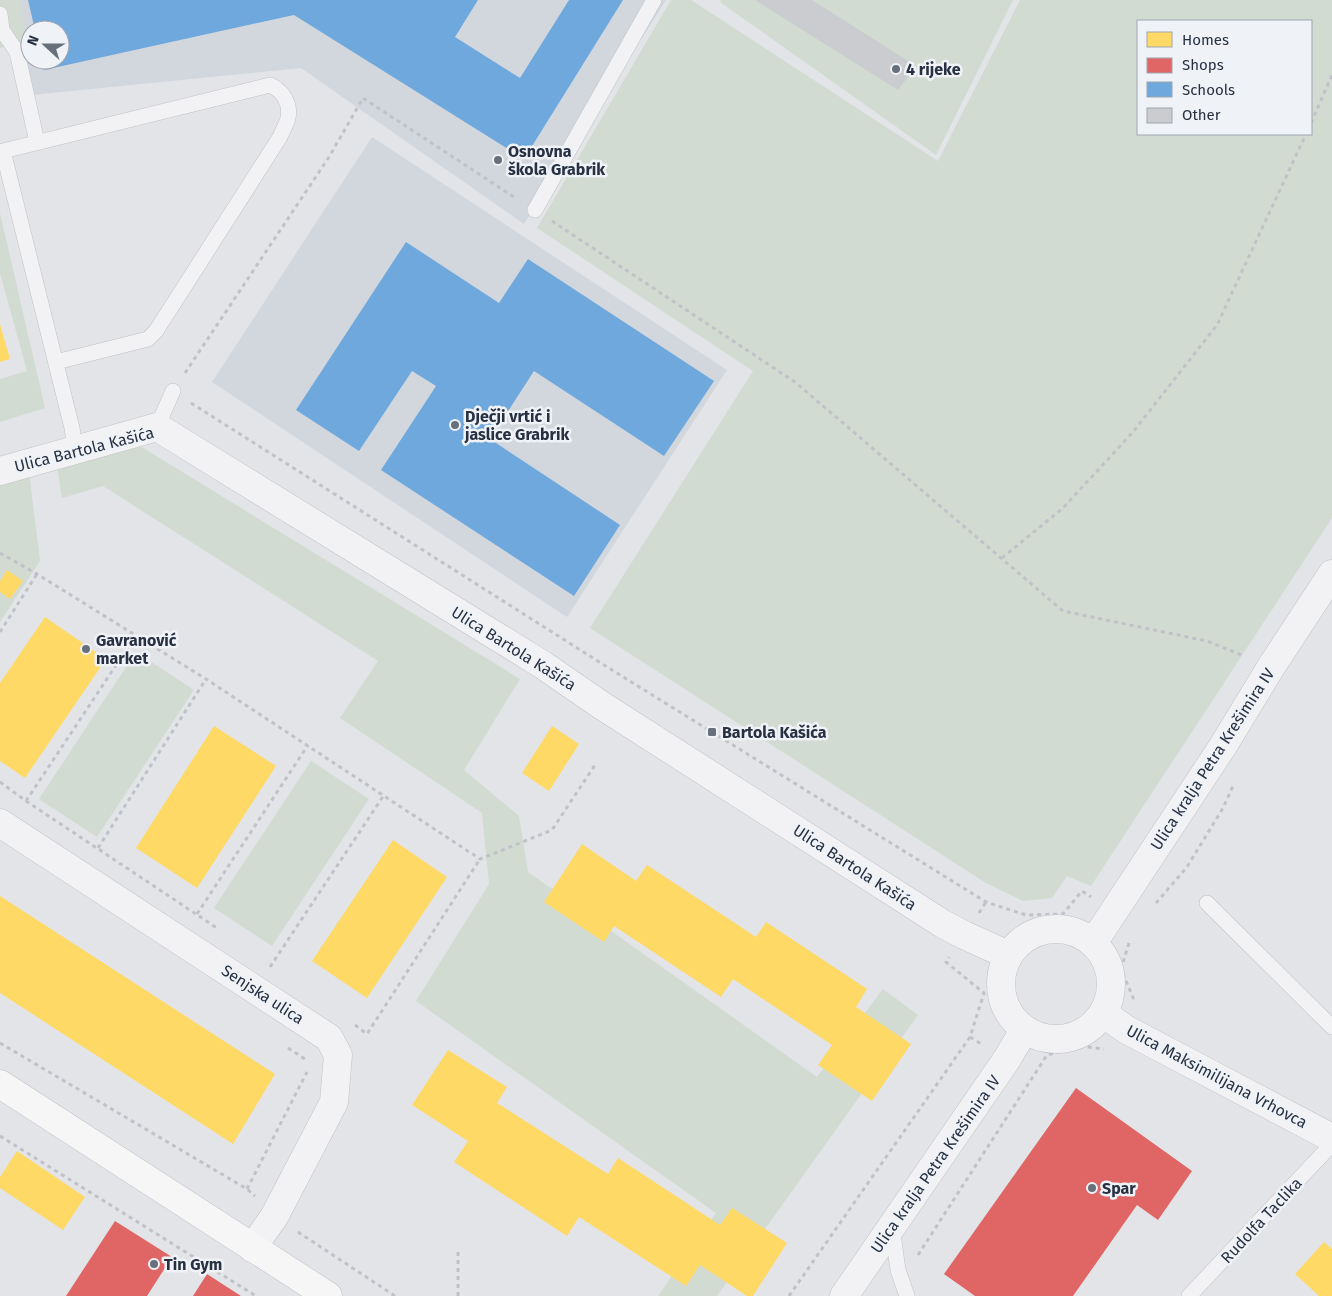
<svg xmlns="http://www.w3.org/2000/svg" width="1332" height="1296" font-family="'Fira Sans',sans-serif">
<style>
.built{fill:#d2d7de;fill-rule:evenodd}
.green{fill:#d2dbd2;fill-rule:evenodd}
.homes{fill:#ffd966}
.shops{fill:#e06666}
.schools{fill:#6fa8dc}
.building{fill:#cacccf}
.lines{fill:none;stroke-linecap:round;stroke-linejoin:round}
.service-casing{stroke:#c0c2c5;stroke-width:16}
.minor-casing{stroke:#c0c2c5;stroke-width:29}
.tertiary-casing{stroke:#c0c2c5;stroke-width:29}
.primary-casing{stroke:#bec1c5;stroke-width:29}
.path{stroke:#c1c2c8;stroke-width:3;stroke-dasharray:4 4;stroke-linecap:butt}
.service{stroke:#f2f2f4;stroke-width:15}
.minor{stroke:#f2f2f4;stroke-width:28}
.tertiary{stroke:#f2f2f4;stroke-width:28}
.primary{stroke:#f6f6f7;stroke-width:28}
.poi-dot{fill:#68707c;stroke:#eff2f7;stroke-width:2}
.labels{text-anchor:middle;stroke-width:5;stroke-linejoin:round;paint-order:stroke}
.poi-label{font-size:16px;font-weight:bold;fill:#273142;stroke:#eff2f7;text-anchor:start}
.street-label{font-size:16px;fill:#273142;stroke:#eff2f7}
</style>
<rect width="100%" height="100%" fill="#e2e4e7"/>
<path class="built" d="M19 0H666L524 224 301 68 32 95ZM30 30H60V60H30Z
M372 137 727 370 567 617 212 382Z"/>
<path class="green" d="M0 0H19L27 40 0 48Z
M671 0H691L938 161 1020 0H1332V518L1091 886 1067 876 1052 898 1023 901 986 883 590 628 753 371 537 228ZM1138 21H1311V134H1138Z
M721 0H1013L936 155 720 2Z
M0 213 45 408 0 422V379L27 371 0 273Z
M140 446 520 679 464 770 519 816 528 872 817 1077 883 989 918 1015 717 1296H658L716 1213 416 1001 489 884 482 813 340 718 378 661 103 486 62 498 57 467Z
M29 473 40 561 0 622V483Z
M136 652 194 690 97 837 39 799Z
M311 761 369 799 272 946 214 908Z"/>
<path class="homes" d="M0 324 10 359 0 362Z
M7 570 23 581 10 599 0 592V581Z
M45 617 106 659 25 778 0 761V683Z
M214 726 276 766 197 888 136 848Z
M552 726 579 744 549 791 522 773Z
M393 840 447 877 367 998 312 961Z
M582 844 636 881 647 865 756 937 766 922 867 989 856 1007 911 1044 872 1101 818 1065 832 1045 733 979 721 997 614 926 604 942 544 902Z
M0 896 275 1074 233 1144 0 993Z
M448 1050 507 1087 497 1103 608 1174 618 1158 720 1225 732 1208 787 1243 753 1296H747L700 1265 686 1286 579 1217 567 1236 454 1162 468 1141 412 1105Z
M17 1151 85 1197 63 1230 0 1188V1177Z
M1324 1242 1332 1249V1296H1319L1295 1274Z"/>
<path class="shops" d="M1076 1088 1192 1171 1158 1220 1137 1205 1073 1296H975L944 1274Z
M115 1221 172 1257 147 1296H66Z
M207 1274 241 1296H193Z"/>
<path class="schools" d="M28 0H478L455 37 520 78 569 0H623L524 159 294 15 44 70 41 60H60V30H35Z
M406 242 499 303 528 259 714 381 664 456 534 371 490 439 620 525 574 596 381 470 436 386 412 371 359 451 296 410Z"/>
<path class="building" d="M755 0H812L916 66 898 90Z"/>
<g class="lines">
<g class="service-casing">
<path id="service" d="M0 14 2 30 17 52 37 142
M535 210 654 0
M56 362 148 339 156 331 280 137C282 131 287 124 288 118 291 103 282 90 270 85L3 151 72 428 75 449
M157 427 173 391
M1207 903 1332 1027
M892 1227 898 1270 907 1296
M1189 1296 1332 1144"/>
</g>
<g class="minor-casing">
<path id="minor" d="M0 471 157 427 543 665 601 705 943 924 964 935 1008 955
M0 823 329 1038 338 1055 334 1102 274 1217 252 1248
M1103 1013 1127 1030 1332 1138"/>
</g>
<g class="tertiary-casing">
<path id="tertiary" d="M1001 984a55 55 0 1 1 110 0a55 55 0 1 1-110 0Z
M1093 943 1223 746 1271 667 1332 574
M844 1296 1007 1059 1024 1030"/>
</g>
<g class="primary-casing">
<path id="primary" d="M0 1084 328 1296"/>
</g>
<path class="path" d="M1311 123 1332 75
M552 221 795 382 1063 611 1207 641 1244 656
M185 373 329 157 363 98 517 199
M191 403 604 665 986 902 1026 915 1063 914 1082 891 1091 897
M0 553 37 574 206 679 480 859 552 830 595 765
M1002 558 1063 508 1133 432 1217 325 1306 134
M0 632 37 574
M0 782 26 801 217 928
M26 801 136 635
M98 848 206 679
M1156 903 1187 867 1223 808 1233 786
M979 913 986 902
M197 914 308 745
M1129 943 1121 969 1134 1000
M270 967 384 795
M355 1025 367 1034 480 859
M970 1037 983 1045
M0 1043 247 1189 255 1196
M288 1048 308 1061
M0 1136 256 1296
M247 1189 307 1072
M298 1232 395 1296
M918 1255 1047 1055 1081 1046 1104 1049
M458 1296V1252
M789 1296 970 1037 984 993 946 962 949 957"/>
<use href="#service" class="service"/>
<use href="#minor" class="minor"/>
<use href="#tertiary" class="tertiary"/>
<use href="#primary" class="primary"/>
</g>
<g class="poi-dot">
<circle cx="896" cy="69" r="5"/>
<circle cx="498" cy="160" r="5"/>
<circle cx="455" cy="425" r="5"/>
<circle cx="86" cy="649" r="5"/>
<rect x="707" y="727" width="10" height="10" rx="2.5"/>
<circle cx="1092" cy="1188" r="5"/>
<circle cx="154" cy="1264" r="5"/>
</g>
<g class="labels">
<g class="poi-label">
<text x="906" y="75">4 rijeke</text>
<text x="508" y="157">Osnovna<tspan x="508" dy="18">škola Grabrik</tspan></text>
<text x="465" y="422">Dječji vrtić i<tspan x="465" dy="18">jaslice Grabrik</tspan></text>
<text x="96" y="646">Gavranović<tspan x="96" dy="18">market</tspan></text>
<text x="722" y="738">Bartola Kašića</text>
<text x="1102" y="1194">Spar</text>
<text x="164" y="1270">Tin Gym</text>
</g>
<g class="street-label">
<text transform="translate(84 449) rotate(-14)" y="6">Ulica Bartola Kašića</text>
<text transform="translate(514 648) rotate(32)" y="6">Ulica Bartola Kašića</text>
<text transform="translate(1212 759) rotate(-57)" y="6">Ulica kralja Petra Krešimira IV</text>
<text transform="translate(855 867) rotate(33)" y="6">Ulica Bartola Kašića</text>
<text transform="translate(263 994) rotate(33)" y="6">Senjska ulica</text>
<text transform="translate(1217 1076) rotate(28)" y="6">Ulica Maksimilijana Vrhovca</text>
<text transform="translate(935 1164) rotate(-55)" y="6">Ulica kralja Petra Krešimira IV</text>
<text transform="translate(1261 1220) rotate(-47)" y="6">Rudolfa Taclika</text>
</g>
</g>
<rect x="1137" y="20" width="175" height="115" fill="#eff2f7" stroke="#9fa5af"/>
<rect x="1147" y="32" width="25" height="15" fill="#ffd966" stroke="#9fa5af"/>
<text x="1182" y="45" font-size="15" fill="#273142">Homes</text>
<rect x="1147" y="58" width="25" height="15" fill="#e06666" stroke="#9fa5af"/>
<text x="1182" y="70" font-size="15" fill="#273142">Shops</text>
<rect x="1147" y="82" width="25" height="15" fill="#6fa8dc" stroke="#9fa5af"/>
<text x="1182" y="95" font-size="15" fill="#273142">Schools</text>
<rect x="1147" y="108" width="25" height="15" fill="#cacccf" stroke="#9fa5af"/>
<text x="1182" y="120" font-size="15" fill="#273142">Other</text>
<g transform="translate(45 45) rotate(291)"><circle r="24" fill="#eff2f7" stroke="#9fa5af"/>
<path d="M0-4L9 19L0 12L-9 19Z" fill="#68707c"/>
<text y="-8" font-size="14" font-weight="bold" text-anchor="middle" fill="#273142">N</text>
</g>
</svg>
